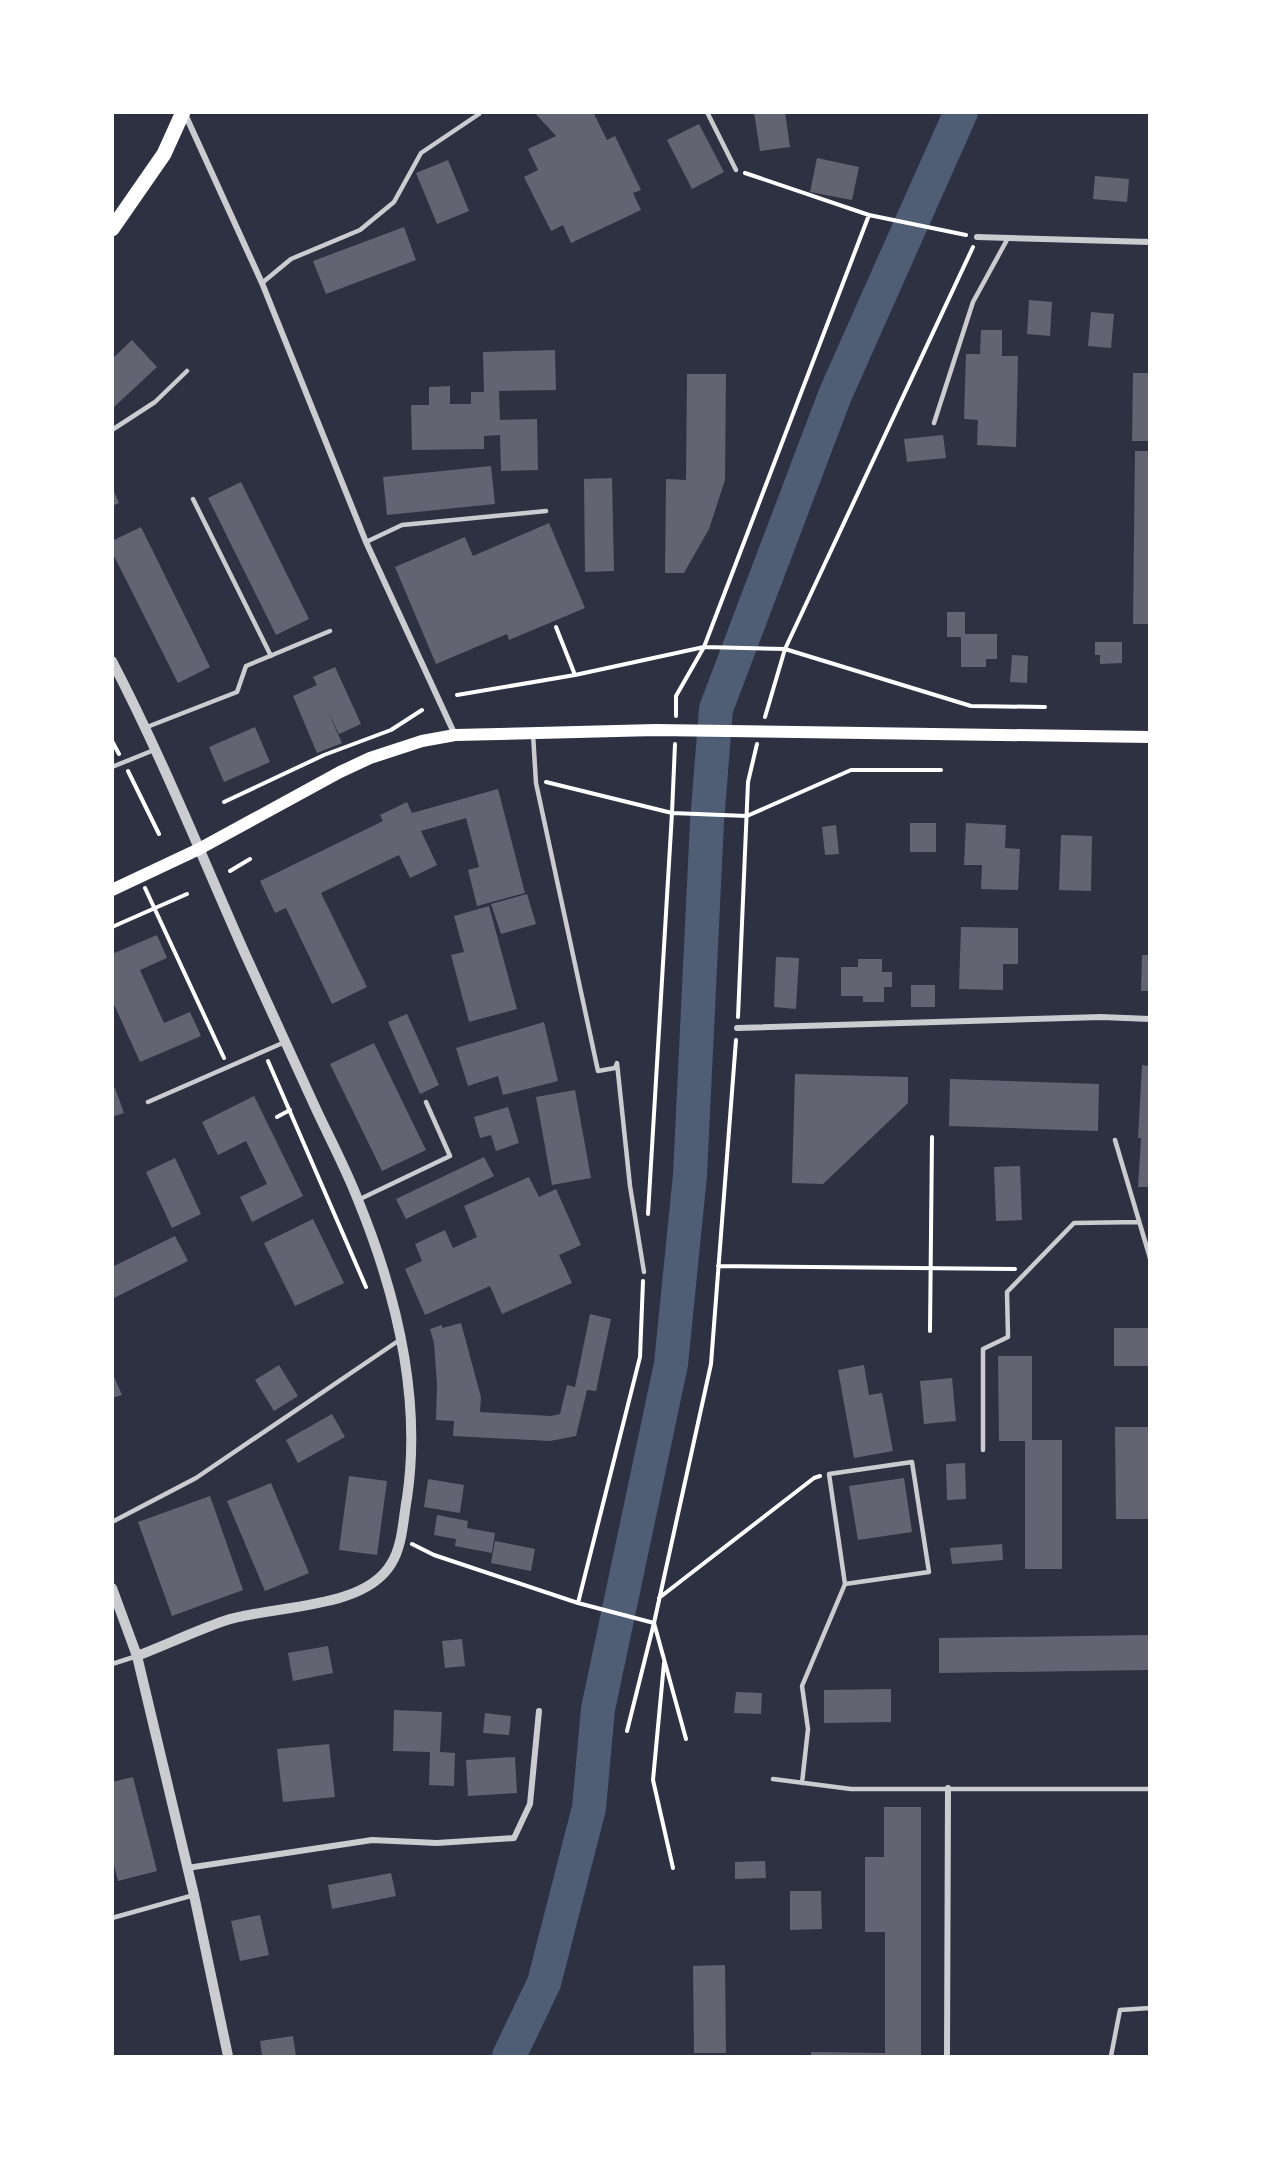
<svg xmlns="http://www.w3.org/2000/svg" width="1262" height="2169" font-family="Roboto,sans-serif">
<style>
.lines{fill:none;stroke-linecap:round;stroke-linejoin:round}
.river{stroke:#4f5d75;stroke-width:34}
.building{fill:#626471}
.path{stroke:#fff;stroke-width:4}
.service{stroke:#caccd0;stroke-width:4.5}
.minor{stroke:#caccd0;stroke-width:6}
.tertiary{stroke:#caccd0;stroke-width:10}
.secondary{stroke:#fff;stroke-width:12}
.primary{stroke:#fff;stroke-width:15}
</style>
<rect width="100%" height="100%" fill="#2d3142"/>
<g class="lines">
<path class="river" d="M509 2056 544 1983 589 1808 598 1709 671 1364 690 1175 707 822 716 709 835 395 961 112"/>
</g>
<path class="building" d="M534 112H593L607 140 615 136 641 190 633 193 641 210 571 243 563 225 551 231 524 177 538 170 528 149 556 136Z
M754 112H785L790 147 760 151Z
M699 124 724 172 692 189 667 140Z
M817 158 859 167 852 200 810 192Z
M448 160 469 211 437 224 416 173Z
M1095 176 1129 179 1127 202 1093 199Z
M404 227 416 260 326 294 313 261Z
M1029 300 1052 302 1050 336 1027 334Z
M1091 312 1114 314 1111 348 1088 346Z
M981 330H1002V356H1018L1016 447 977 445 978 420 964 419 966 354H980Z
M132 340 157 367 112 409V359Z
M555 350 556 390 499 391 500 420 537 419 538 470 501 471 500 435 484 436V449L412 450 411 405H429V387L450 386V404H471V392H484L483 352Z
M1133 373H1149V441H1132Z
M687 374H726L725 480 709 529 684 573H665L666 479 686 480Z
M943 435 946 458 907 462 904 439Z
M1135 451H1149V624H1133Z
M491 466 495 504 387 515 383 477Z
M612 478 614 571 585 572 584 479Z
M241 482 309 619 276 635 208 498Z
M112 487 119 503 112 506Z
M549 523 585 608 509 640 507 634 436 664 395 567 465 537 473 556Z
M141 527 210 667 178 683 112 552V541Z
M947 612H965V634H997V659H986V667H961V637H947Z
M1095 642H1122V663L1100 664V655H1095Z
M1012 655 1028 656 1027 683 1010 682Z
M335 667 361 724 339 734 328 712 342 743 317 753 293 696 317 685 313 677Z
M255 727 270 762 224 782 209 747Z
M498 789 525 893 477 906 468 870 479 867 466 818 421 831 437 865 410 878 399 855 321 893 367 987 332 1004 286 908 275 913 260 881 383 821 380 815 407 802 412 813Z
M910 823H936V852H910Z
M966 823 1006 825 1005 848 1020 849 1018 890 981 889 982 865H964Z
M836 825 839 854 825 855 822 827Z
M1061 835 1092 836 1091 891 1059 890Z
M527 894 536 924 501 934 491 904Z
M489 906 517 1009 469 1022 451 955 464 952 454 916Z
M961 927 1018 928V964H1003V990L959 989Z
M157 935 167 958 140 970 164 1023 190 1012 201 1036 140 1062 112 1000V954Z
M1142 955H1149V991H1141Z
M776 957 799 958 796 1009 774 1007Z
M858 959H882V972H892V987H884V1002H863V996H841V967H858Z
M911 985H935V1007H911Z
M407 1014 439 1085 420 1094 388 1022Z
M544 1022 558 1081 503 1095 498 1076 468 1086 456 1048Z
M374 1043 426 1150 382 1171 330 1064Z
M1142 1065 1149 1066V1187H1138L1141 1138H1138Z
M795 1074 908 1077V1103L823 1184 792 1183Z
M950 1079 1099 1084 1098 1131 949 1126Z
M115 1088 124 1113 112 1117V1089Z
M575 1090 591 1178 552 1185 536 1097Z
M254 1096 303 1196 252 1222 240 1197 267 1184 246 1141 218 1155 202 1122Z
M508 1107 519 1143 496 1151 491 1135 480 1138 474 1117Z
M484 1157 494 1176 406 1219 396 1199Z
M175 1158 201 1214 172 1228 146 1172Z
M1020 1166 1022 1220 996 1221 994 1167Z
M529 1177 539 1197 556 1189 581 1245 559 1255 572 1283 502 1314 490 1286 425 1315 405 1269 422 1261 415 1244 445 1230 453 1248 477 1237 464 1206Z
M313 1219 344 1283 295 1306 264 1243Z
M175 1236 188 1261 112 1299V1267Z
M590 1314 611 1319 596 1391 587 1390 576 1436 550 1441 453 1436 454 1421 436 1420 437 1385 434 1343 430 1329 442 1325V1328L461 1323 481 1397 480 1412 551 1416 560 1414 567 1385 575 1387Z
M1114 1328H1149V1366H1114Z
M998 1356H1032V1440H1062V1569H1025V1441H999Z
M279 1365 298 1396 274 1411 255 1380Z
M864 1365 869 1395 882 1393 893 1451 854 1458 838 1370Z
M112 1372 122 1395 112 1398Z
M952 1378 956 1421 924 1424 920 1381Z
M332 1414 345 1437 298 1463 286 1440Z
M1115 1427H1149V1519H1116Z
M965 1463 966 1499 947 1500 946 1464Z
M349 1476 387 1481 377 1555 339 1550Z
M904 1478 912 1532 858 1540 849 1486Z
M428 1479 464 1485 460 1513 424 1507Z
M271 1483 309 1573 265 1591 227 1501Z
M210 1496 243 1590 172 1616 138 1522Z
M437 1515 468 1521 467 1528 495 1533 492 1553 455 1546 456 1539 434 1535Z
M495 1541 535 1549 531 1571 491 1563Z
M1002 1544 1003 1560 952 1564 950 1548Z
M1149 1635V1670L939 1673V1638Z
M462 1639 465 1666 445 1668 442 1641Z
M328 1646 333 1673 293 1681 288 1653Z
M891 1689V1722L824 1723V1690Z
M736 1692 762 1693 761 1714 734 1713Z
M394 1710 442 1712 440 1752 455 1753 454 1786 429 1785 430 1752 393 1751Z
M485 1713 511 1716 509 1735 483 1733Z
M329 1744 335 1797 283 1802 277 1749Z
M515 1757 517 1793 468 1796 466 1760Z
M133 1777 157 1871 118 1881 112 1857V1782Z
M884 1807H921V2056H811V2052L885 2053V1932H865V1857H884Z
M765 1861 766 1878 735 1879V1862Z
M391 1873 396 1896 332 1909 328 1885Z
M790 1891H821L822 1929 790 1930Z
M260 1915 269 1955 240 1961 231 1921Z
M725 1965 726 2053H694L693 1966Z
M293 2036 296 2056H262L260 2041Z"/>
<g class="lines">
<path class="path" d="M745 173 869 215 966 235
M556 627 575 675
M457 695 575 675 704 647 785 649 971 706 1045 707
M676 716V696L704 647 869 215
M765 717 785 649 973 247
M112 741 119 754
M675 744 672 813 747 816 851 770H941
M128 771 159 834
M546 782 672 813 648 1214
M224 802 324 755 391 730 422 710
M230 871 250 859
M145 888 224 1058
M112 927 187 894
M738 1017 748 782 757 744
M268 1061 366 1287
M277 1117 290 1110
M718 1266 1015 1269
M930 1331 932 1137
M412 1544 434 1555 578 1603 654 1623 686 1739
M659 1598 814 1478 820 1476
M578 1603 640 1357 643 1281
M664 1663 653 1780 673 1868
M627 1731 654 1623 711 1364 736 1040"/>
<path class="service" d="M707 112 736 170
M262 283 291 259 360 230 394 202 421 153 479 114
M934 423 973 302 1008 238
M112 430 155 402 187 371
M193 499 271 656
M366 542 402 525 546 511
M147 727 237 692 246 666 330 631
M533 734 536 783 598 1071 615 1068 617 1063 630 1186 644 1272
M112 767 154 750
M148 1102 285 1042
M1115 1140 1150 1258
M358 1200 450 1156 426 1102
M983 1450V1349L1008 1337 1007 1292 1074 1223 1139 1222
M112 1522 196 1478 401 1339
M112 1664 137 1656
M773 1779 851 1789H1150
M802 1783 808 1729 802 1686 845 1584 929 1572 912 1462 829 1474 845 1584
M112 1918 194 1895
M1111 2056 1120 2010 1150 2008"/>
<path class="minor" d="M185 114 262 283 366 542 455 735
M977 237 1150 242
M737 1028 1101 1017 1150 1019
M187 1868 372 1840 437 1843 514 1838 530 1804 539 1711
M947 2056 948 1788"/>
<path class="tertiary" d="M112 661C162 757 202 857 246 956 269 1007 293 1058 316 1109 330 1139 346 1169 358 1200 396 1293 422 1397 407 1498 403 1519 403 1545 391 1564 363 1611 270 1605 224 1621 195 1631 166 1645 137 1656
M112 1588 137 1656 194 1895 228 2056"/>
<path class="secondary" d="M112 890 199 849 340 772 370 758 422 741 455 735 656 730 1150 737"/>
<path class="primary" d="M112 229 164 154 183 112"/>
</g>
<rect width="1262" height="2169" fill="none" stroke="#ffffff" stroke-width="228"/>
</svg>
